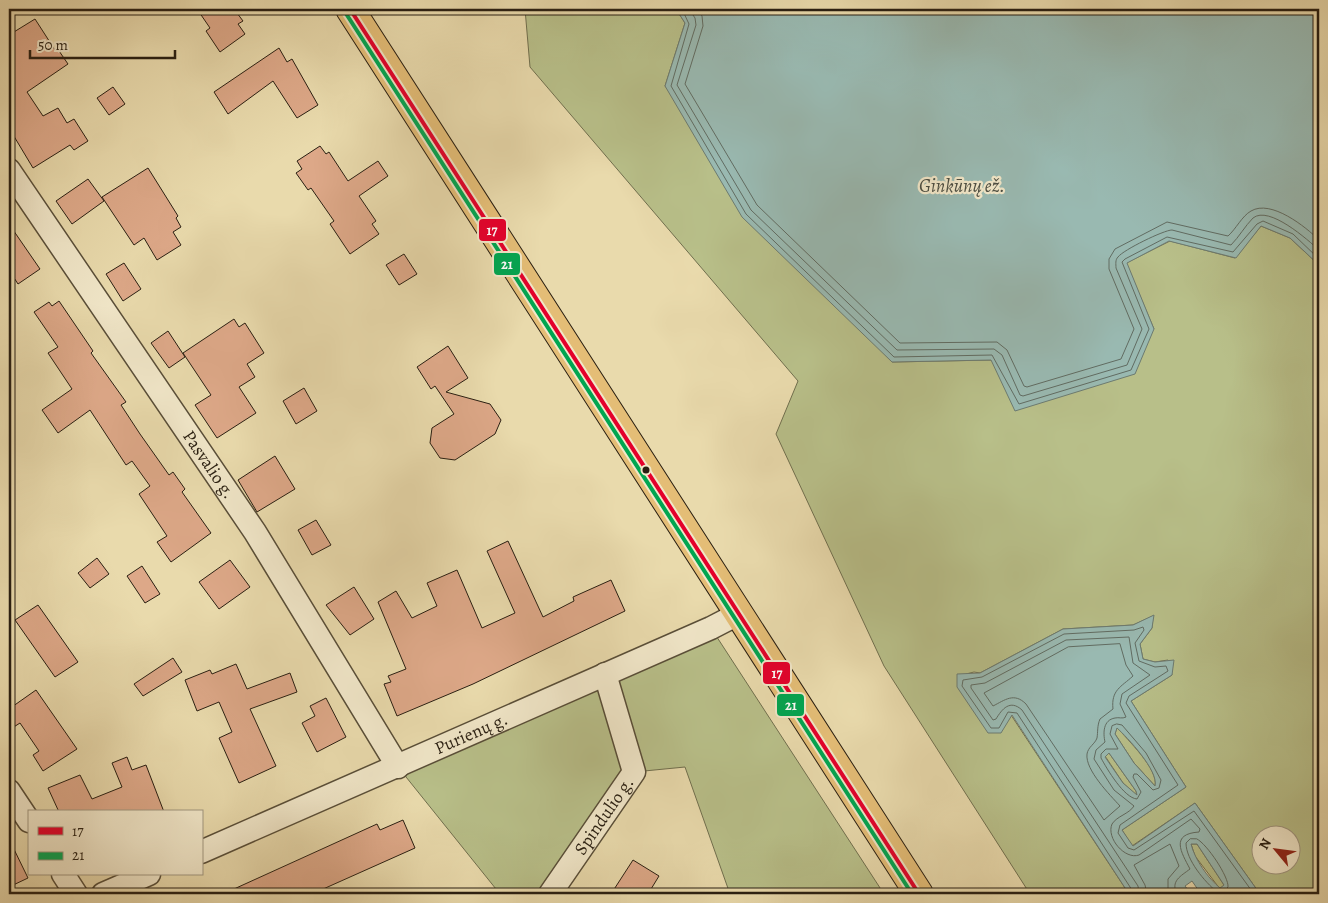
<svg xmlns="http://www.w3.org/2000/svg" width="1328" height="903" font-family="Alegreya,serif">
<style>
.green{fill:#b8bf89;stroke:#706f4e;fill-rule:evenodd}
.water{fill:#99b9b1;stroke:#6c7b71;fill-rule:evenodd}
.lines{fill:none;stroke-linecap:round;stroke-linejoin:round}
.shore{stroke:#616c62;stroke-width:1}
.building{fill:#dda888;stroke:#291f12}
.minor-casing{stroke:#594e38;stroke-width:25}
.trunk-casing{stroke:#291f12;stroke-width:30}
.minor{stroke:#f1e7c9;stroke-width:22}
.trunk{stroke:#e4bd76;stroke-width:28}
.bus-1-casing{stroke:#f1e7c9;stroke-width:8}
.bus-2-casing{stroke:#f1e7c9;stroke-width:8}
.bus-1{stroke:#e4002b;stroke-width:4}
.bus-2{stroke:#00a651;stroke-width:4}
.bus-dot{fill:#291f12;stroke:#f1e7c9;stroke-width:2}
.labels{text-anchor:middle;stroke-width:4.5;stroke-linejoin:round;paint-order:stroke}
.street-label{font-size:18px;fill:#291f12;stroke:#f1e7c9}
.water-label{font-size:19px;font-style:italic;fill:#4b4d42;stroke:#f1e7c9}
.line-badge{stroke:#f1e7c9;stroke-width:2}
.badge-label{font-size:14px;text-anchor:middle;font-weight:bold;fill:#fff}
</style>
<rect width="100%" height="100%" fill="#e9daac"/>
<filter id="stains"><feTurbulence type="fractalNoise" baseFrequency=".004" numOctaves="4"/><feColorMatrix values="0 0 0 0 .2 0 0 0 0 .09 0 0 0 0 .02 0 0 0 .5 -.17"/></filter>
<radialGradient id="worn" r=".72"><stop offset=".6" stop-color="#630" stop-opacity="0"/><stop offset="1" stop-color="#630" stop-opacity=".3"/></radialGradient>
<path class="green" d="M525 9H676L685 23 665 86 892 362 991 360 1154 329 1126 263 1170 241 1235 258 1261 226 1290 238 1319 265V894H1260L1195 803 1132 846 1122 830 1186 787 1131 701 1172 675 1168 660 1155 662 1143 659 1140 644 1152 628 1153 616 1133 625 1063 629 980 673 974 672 966 674 1011 715 1129 894H1030L884 666 776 434 798 381 530 67ZM1260 836H1290V866H1260Z
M711 628 884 894H730L685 767 634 772 550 894H500L398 767Z
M1117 727C1127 740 1159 769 1155 786L1134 763 1115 734Z
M1109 753 1136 791 1137 796 1123 783 1105 756Z
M1191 844H1197L1224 885 1220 889 1195 856Z"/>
<path class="water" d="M676 9H1319V265L1290 238 1261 226 1236 258 1169 241 1127 263 1154 329 1135 374 1015 411 991 360 892 362 742 217 665 86 685 23Z
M1154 615 1152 628 1140 644 1143 659 1155 662 1174 660 1172 675 1131 701 1186 787 1122 830 1133 846 1195 803 1260 894H1201L1192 881 1185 886 1191 894H1129L1012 715 1001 733H988L957 687V674L980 673 1063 629 1133 625ZM1117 728C1127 737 1159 771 1155 786L1134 763 1115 734ZM1109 753 1136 791 1137 795 1123 783 1105 757ZM1191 844H1197L1224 885 1220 888C1208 878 1195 860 1191 844Z"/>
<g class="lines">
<path class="shore" d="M682 9 689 24 671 86 746 214 894 357 992 355 1019 404 1131 370 1149 329 1122 262 1125 259 1167 237 1233 252 1257 224 1263 221 1293 234 1319 259
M689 9 695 18 696 25 677 85 751 210 897 350 994 349 1002 355 1020 395 1023 396 1127 365 1142 329 1116 268C1116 264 1115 260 1118 257 1123 250 1164 230 1172 230L1231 245C1239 237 1245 226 1253 218 1269 205 1308 240 1319 250
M698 9 702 16 703 26 685 84 757 205 900 343 997 342 1007 350 1024 386 1027 387 1121 359 1134 329 1109 269V259L1115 249 1167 222 1228 236C1236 229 1242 216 1251 211 1271 199 1306 227 1319 240
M1120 644 1126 665 1133 676C1121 687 1111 690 1113 709L1100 719C1097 726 1098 732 1097 738 1095 744 1088 747 1087 754 1085 770 1110 795 1120 806L1104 820 1026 704C1014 692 1005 700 993 706L984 693 1068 647Z
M1117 724 1122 725 1146 753 1161 780 1159 788 1153 790 1137 774H1134L1133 777 1141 792 1137 799C1124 798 1107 769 1101 758V754L1106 749H1118L1110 734 1112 726Z
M1197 839C1207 844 1229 877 1228 887L1223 892H1217C1205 882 1186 860 1186 843L1190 839Z
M1133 894 1132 890 1017 713 1008 712 999 728H991L962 686 963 680 982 677 1064 634 1134 630 1143 627 1144 630 1135 643 1139 661 1155 667 1166 666 1168 671 1129 696 1126 703 1178 785 1120 825 1118 833 1128 848 1134 850 1194 811 1254 894
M1139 894 1138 886 1022 710C1010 699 1002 709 996 719L993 720 971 688V685L985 683 1066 640 1129 637 1133 663 1150 675 1122 694 1120 704 1126 717C1122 719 1119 717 1115 718 1103 720 1103 733 1105 742L1096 750 1094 759 1114 790 1134 806C1129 814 1117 816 1112 824 1106 838 1125 860 1139 855L1191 819 1200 829 1199 832C1170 834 1181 852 1190 869 1181 876 1170 881 1177 894
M1147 894 1145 885 1134 865 1170 844 1179 866 1168 879V894"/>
</g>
<path class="building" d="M197 9H234L243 21 238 24 245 34 220 52 206 31 210 28Z
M35 19 55 50 57 48 68 64 27 92 43 116 58 108 67 123 74 119 88 141 74 150 70 145 33 168 9 128V35Z
M279 48 287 62 292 59 318 105 297 118 273 81 228 114 214 92Z
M113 87 125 104 109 115 97 98Z
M320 146 326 154 329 152 348 181 378 161 388 176 359 196 376 221 372 224 379 234 350 254 330 224 334 221 311 188 308 190 296 173 302 169 297 161Z
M148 168 178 216 176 218 181 227 173 232 181 245 157 260 144 238 134 245 102 197Z
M88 179 104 201 72 224 56 201Z
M9 224 40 269 18 284 9 270Z
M404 254 417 274 399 285 386 265Z
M124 263 141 289 123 301 106 274Z
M59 301 93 351 91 353 126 402 121 405 140 434 169 475 173 472 185 489 182 492 211 533 171 562 157 542 167 536 139 494 150 486 132 461 126 465 90 410 58 433 42 410 72 389 48 353 58 347 34 312 49 302 52 306Z
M234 319 239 327 245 323 264 353 247 364 255 377 239 387 256 413 217 438 195 405 211 395 183 353Z
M168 331 185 357 169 368 151 343Z
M448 346 468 378 446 392 490 404 501 420 495 434 455 460 440 458 430 443 432 428 454 414 435 386 431 389 417 367Z
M304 388 317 411 296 424 283 401Z
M275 456 295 489 257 512 238 480Z
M316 520 331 545 312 555 298 530Z
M508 541 543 617 574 601 573 597 611 580 625 611 473 684 397 716 384 684 391 682 388 676 406 669 378 602 396 591 412 618 437 606 427 583 457 570 482 628 515 613 487 551Z
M97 558 109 574 90 588 78 573Z
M230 560 250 587 219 609 199 582Z
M142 566 160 594 145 603 127 576Z
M354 587 374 619 350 635 326 605Z
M38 605 78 662 55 677 15 620Z
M173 658 182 672 143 696 134 684Z
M236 664 247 689 290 673 297 692 250 709 276 766 239 783 219 738 232 732 219 702 197 711 185 680 210 670 212 674Z
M36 690 77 749 43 771 33 755 39 751 20 723 9 730V709Z
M326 698 346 737 317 752 302 723 315 716 310 706Z
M127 757 132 770 146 765 164 812H59L48 788 80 775 92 799 122 787 112 763Z
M403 820 415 848 312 894H223L377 824 380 830Z
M9 839 28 878 9 887Z
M633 860 659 876 648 894H611Z"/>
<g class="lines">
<g class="minor-casing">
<g id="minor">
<path id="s1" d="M9 170 255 532 398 767"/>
<path d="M9 791 29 821"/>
<path id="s2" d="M201 852 711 628 740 613"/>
<path d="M63 874 76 894"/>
<path d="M103 894 149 874"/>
<path id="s3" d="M550 894 634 772 605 674"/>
</g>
</g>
<g class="trunk-casing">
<path id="trunk" d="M350 9 919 894"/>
</g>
<use href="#minor" class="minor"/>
<use href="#trunk" class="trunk"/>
<g class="bus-1-casing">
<path id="bus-1" d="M350 9 919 894"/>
</g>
<g class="bus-2-casing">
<path id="bus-2" d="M345 12 912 894"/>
</g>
<use href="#bus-1" class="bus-1"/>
<use href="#bus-2" class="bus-2"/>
</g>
<circle class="bus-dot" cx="646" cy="470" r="4.5"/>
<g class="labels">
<g class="street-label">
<text dy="6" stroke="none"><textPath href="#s1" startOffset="356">Pasvalio g.</textPath></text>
<text dy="6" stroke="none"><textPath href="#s2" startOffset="295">Purienų g.</textPath></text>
<text dy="6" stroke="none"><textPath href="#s3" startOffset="95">Spindulio g.</textPath></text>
</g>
<g class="water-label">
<text x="962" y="192">Ginkūnų ež.</text>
</g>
</g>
<g class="line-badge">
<rect x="478" y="218" width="29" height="24" rx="5" fill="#e4002b"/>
<rect x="493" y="252" width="28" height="24" rx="5" fill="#00a651"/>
<rect x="762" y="661" width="29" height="24" rx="5" fill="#e4002b"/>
<rect x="776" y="693" width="29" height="24" rx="5" fill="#00a651"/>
</g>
<g class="badge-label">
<text x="492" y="235">17</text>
<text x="507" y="269">21</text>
<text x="777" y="678">17</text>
<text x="791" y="710">21</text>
</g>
<rect width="1328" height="903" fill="none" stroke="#e9daac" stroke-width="30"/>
<rect x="10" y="10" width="1308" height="883" fill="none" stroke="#291f12" stroke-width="2.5"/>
<rect x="15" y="15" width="1298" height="873" fill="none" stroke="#291f12"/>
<rect x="28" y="810" width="175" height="65" fill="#f1e7c9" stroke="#a19780"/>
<rect x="38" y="827" width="25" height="8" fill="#e4002b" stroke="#a19780"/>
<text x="72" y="836" font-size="15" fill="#291f12">17</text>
<rect x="38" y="852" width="25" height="8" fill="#00a651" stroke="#a19780"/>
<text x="72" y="860" font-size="15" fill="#291f12">21</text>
<g transform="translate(1276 850) rotate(299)"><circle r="24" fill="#f1e7c9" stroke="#a19780"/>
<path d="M0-4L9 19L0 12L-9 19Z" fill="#8f2418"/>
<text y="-8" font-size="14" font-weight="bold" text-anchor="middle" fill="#291f12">N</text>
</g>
<path d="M30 50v8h145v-8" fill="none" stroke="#291f12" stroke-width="2.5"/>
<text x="38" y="50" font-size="15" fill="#291f12" stroke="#f1e7c9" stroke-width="4" paint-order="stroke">50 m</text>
<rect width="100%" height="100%" filter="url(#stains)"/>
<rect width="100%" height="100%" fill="url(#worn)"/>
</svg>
